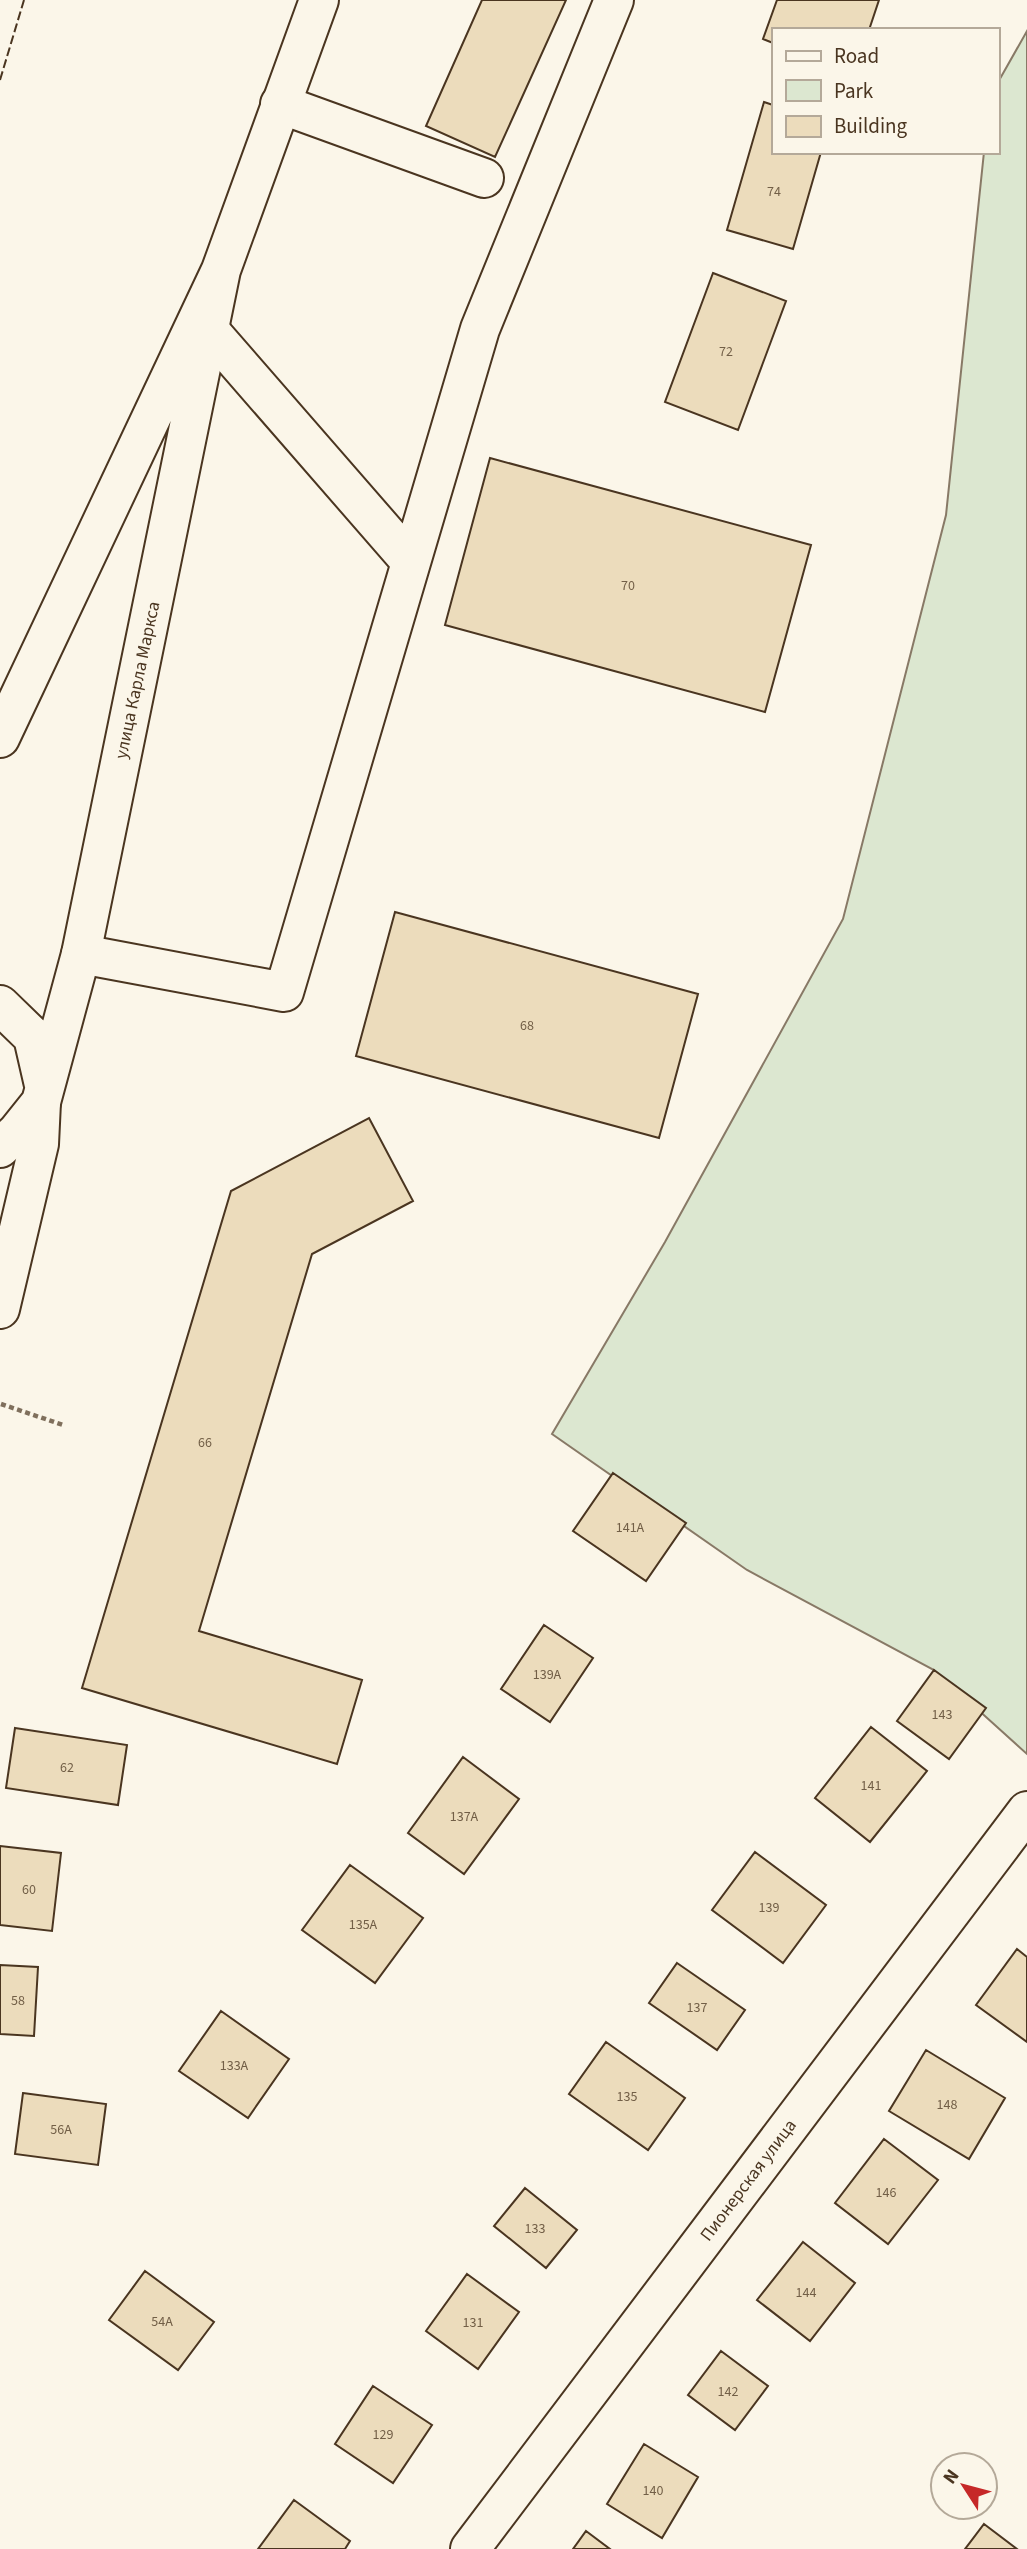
<svg xmlns="http://www.w3.org/2000/svg" width="1027" height="2549" font-family="'Source Sans 3',sans-serif">
<style>
.green{fill:#dce7d0;stroke:#887966;stroke-width:2}
.building{fill:#ecdcbc;stroke:#4a3520;stroke-width:2}
.lines{fill:none;stroke-linecap:round;stroke-linejoin:round}
.minor-casing{stroke:#4a3520;stroke-width:42}
.major-casing{stroke:#4a3520;stroke-width:42}
.path{stroke:#7f6f5c;stroke-width:4.5;stroke-dasharray:5 3.5;stroke-linecap:butt}
.minor{stroke:#fbf6e9;stroke-width:38}
.major{stroke:#fbf6e9;stroke-width:38}
.fence{stroke:#4a3520;stroke-width:2;stroke-dasharray:9 3.5;stroke-linecap:butt}
.labels{text-anchor:middle;stroke-width:5;stroke-linejoin:round;paint-order:stroke}
.number-label{font-size:14px;fill:#725f47}
.street-label{font-size:18px;fill:#4a3520;stroke:#fbf6e9}
</style>
<rect width="100%" height="100%" fill="#fbf6e9"/>
<path class="green" d="M1027 31V1754L934 1670 747 1570 552 1434 665 1242 843 919 946 515 984 152H997V84Z"/>
<path class="building" d="M482 0H566L495 157 426 126Z
M777 0H879L869 30H773V43L763 39Z
M764 102 773 105V152H821L793 249 727 230Z
M713 273 786 301 738 430 665 402Z
M490 458 811 545 765 712 445 625Z
M395 912 698 994 659 1138 356 1056Z
M369 1118 413 1201 312 1254 199 1631 362 1680 337 1764 82 1688 231 1191Z
M613 1473 686 1523 646 1581 573 1531Z
M544 1625 593 1658 550 1722 501 1689Z
M934 1670 986 1708 949 1759 897 1721Z
M871 1727 927 1771 870 1842 815 1798Z
M15 1728 127 1745 118 1805 6 1788Z
M463 1757 519 1799 464 1874 408 1833Z
M0 1846 61 1853 52 1931 0 1925Z
M755 1852 826 1905 783 1963 712 1910Z
M350 1865 423 1918 375 1983 302 1930Z
M1017 1949 1027 1957V2042L976 2005Z
M677 1963 745 2010 717 2050 649 2003Z
M0 1965 38 1967 34 2036 0 2034Z
M221 2011 289 2059 248 2118 179 2071Z
M606 2042 685 2098 648 2150 569 2094Z
M926 2050 1005 2098 969 2159 889 2111Z
M23 2093 106 2104 98 2165 15 2154Z
M884 2139 938 2180 888 2244 835 2203Z
M525 2188 577 2230 546 2268 494 2226Z
M803 2242 855 2283 810 2341 757 2300Z
M145 2271 214 2322 178 2370 109 2320Z
M467 2274 519 2312 478 2369 426 2331Z
M721 2351 768 2386 735 2430 688 2395Z
M373 2386 432 2425 393 2483 335 2444Z
M644 2444 698 2477 662 2538 607 2504Z
M294 2500 350 2541 345 2549H258Z
M984 2524 1017 2549H965Z
M586 2531 610 2549H573Z"/>
<g class="lines">
<g class="minor-casing">
<path id="minor" d="M280 104 484 178
M209 330 411 562
M81 954 284 992 480 329 614 0
M0 1309 39 1144 41 1102
M470 2549 1027 1811"/>
</g>
<g class="major-casing">
<path id="major" d="M0 738 221 270 319 0
M0 1005 33 1037 44 1085
M0 1148 17 1132 41 1102 81 954 221 270"/>
</g>
<path class="path" d="M1 1404 63 1425"/>
<use href="#minor" class="minor"/>
<use href="#major" class="major"/>
<path class="fence" d="M0 80 24 0"/>
</g>
<g class="labels">
<g class="number-label">
<text x="774" y="196">74</text>
<text x="726" y="356">72</text>
<text x="628" y="590">70</text>
<text x="527" y="1030">68</text>
<text x="205" y="1447">66</text>
<text x="630" y="1532">141А</text>
<text x="547" y="1679">139А</text>
<text x="942" y="1719">143</text>
<text x="67" y="1772">62</text>
<text x="871" y="1790">141</text>
<text x="464" y="1821">137А</text>
<text x="29" y="1894">60</text>
<text x="769" y="1912">139</text>
<text x="363" y="1929">135А</text>
<text x="18" y="2005">58</text>
<text x="697" y="2012">137</text>
<text x="234" y="2070">133А</text>
<text x="627" y="2101">135</text>
<text x="947" y="2109">148</text>
<text x="61" y="2134">56А</text>
<text x="886" y="2197">146</text>
<text x="535" y="2233">133</text>
<text x="806" y="2297">144</text>
<text x="162" y="2326">54А</text>
<text x="473" y="2327">131</text>
<text x="728" y="2396">142</text>
<text x="383" y="2439">129</text>
<text x="653" y="2495">140</text>
</g>
<g class="street-label">
<text transform="translate(137 680) rotate(-78)" y="6">улица Карла Маркса</text>
<text transform="translate(748 2180) rotate(-53)" y="6">Пионерская улица</text>
</g>
</g>
<rect x="772" y="28" width="228" height="126" fill="#fbf6e9" stroke="#b4a999" stroke-width="2"/>
<rect x="786" y="51" width="35" height="10" fill="#fbf6e9" stroke="#b4a999" stroke-width="2"/>
<text x="834" y="63" font-size="21" fill="#4a3520">Road</text>
<rect x="786" y="80" width="35" height="21" fill="#dce7d0" stroke="#b4a999" stroke-width="2"/>
<text x="834" y="98" font-size="21" fill="#4a3520">Park</text>
<rect x="786" y="116" width="35" height="21" fill="#ecdcbc" stroke="#b4a999" stroke-width="2"/>
<text x="834" y="133" font-size="21" fill="#4a3520">Building</text>
<g transform="translate(964 2486) rotate(306)"><circle r="33" fill="#fbf6e9" stroke="#b4a999" stroke-width="2"/>
<path d="M0-5L12 26L0 18L-12 26Z" fill="#c62828"/>
<text y="-10" font-size="19" font-weight="bold" text-anchor="middle" fill="#4a3520">N</text>
</g>
</svg>
